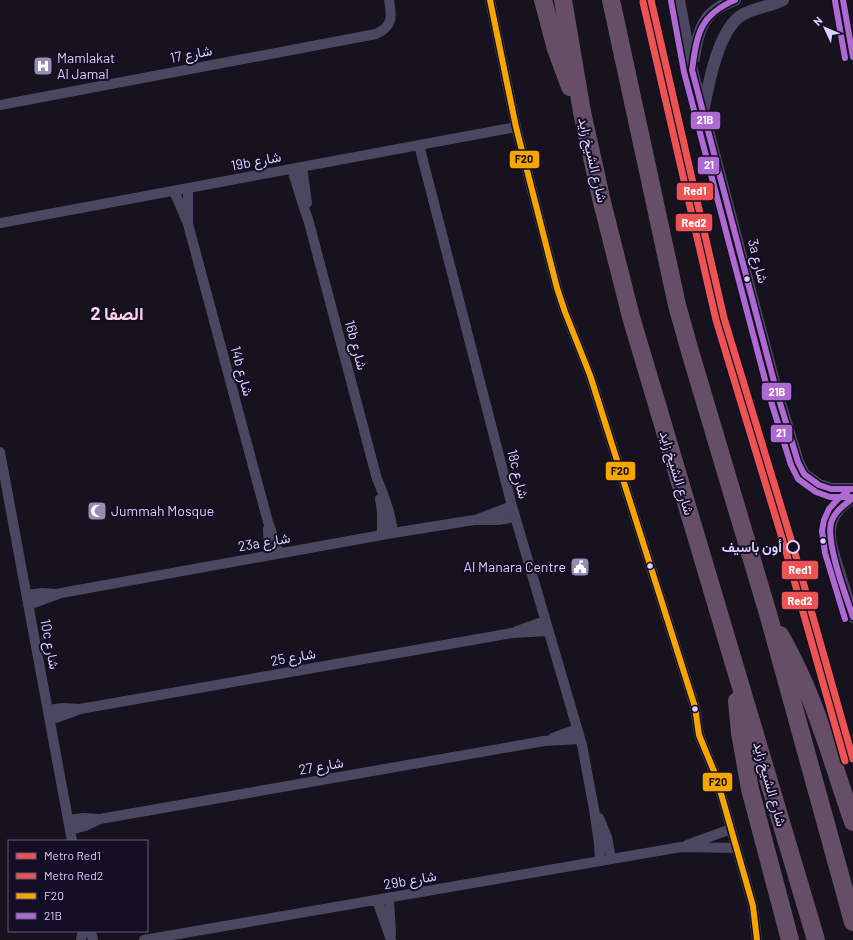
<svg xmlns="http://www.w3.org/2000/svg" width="853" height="940" font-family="Barlow,Vazirmatn,sans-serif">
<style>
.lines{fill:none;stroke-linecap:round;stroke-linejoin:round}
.minor{stroke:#4b4760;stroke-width:10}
.tertiary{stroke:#4b4760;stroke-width:12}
.motorway{stroke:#664e66;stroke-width:18}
.bus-1-casing{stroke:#140e24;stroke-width:9}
.bus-2-casing{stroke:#140e24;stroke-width:9}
.bus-3-casing{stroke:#140e24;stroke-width:9}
.bus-1{stroke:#f7a600;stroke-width:6}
.bus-2{stroke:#ae6ad1;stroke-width:6}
.bus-3{stroke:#ae6ad1;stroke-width:6}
.metro-1-casing{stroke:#140e24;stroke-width:10}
.metro-2-casing{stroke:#140e24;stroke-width:10}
.metro-1{stroke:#ed5353;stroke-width:7}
.metro-2{stroke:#ed5353;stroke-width:7}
.bus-dot{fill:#dad1ff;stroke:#140e24;stroke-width:1.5}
.stop-dot{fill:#140e24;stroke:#dad1ff;stroke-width:2}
.labels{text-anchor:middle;stroke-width:4;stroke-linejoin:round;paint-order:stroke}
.street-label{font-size:14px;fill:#dad1ff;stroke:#140e24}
.poi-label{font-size:14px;fill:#dad1ff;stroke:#140e24;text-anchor:start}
.stop-label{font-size:14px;font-weight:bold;fill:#dad1ff;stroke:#140e24;text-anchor:end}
.district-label{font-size:18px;font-weight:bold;fill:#ffd3eb;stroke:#140e24}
.line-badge{stroke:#140e24;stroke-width:1.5}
.badge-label{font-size:11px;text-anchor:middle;font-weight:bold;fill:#fff}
.pale-badge-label{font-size:11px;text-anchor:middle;font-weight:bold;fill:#111}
</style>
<rect width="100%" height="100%" fill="#16131f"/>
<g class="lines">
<path class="minor" d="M490 0 516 127 557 288 565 312 590 375 695 707 699 735 716 776 753 906 757 940
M0 105 376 34C393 26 392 17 389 0
M419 145 512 506 582 745 594 809 599 843 600 861
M302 167 307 203
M292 169 304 208 308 219 377 479C385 497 391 514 393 533
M174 191 188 224 268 522 279 553
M188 222V188
M0 223 516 127
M0 452 72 841
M380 499 382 511V535
M478 519 512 506
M268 529 269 555
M27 595 42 593 57 594
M28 605 61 593 393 533 474 520H498L515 517
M517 631 545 621
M48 710 63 708 80 709 512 633 548 631
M50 720 78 710
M553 738 577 729
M599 818 607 837 611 859
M69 820 83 818 100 819 544 741 580 739
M70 830 85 826 98 820
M687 845 731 829
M389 898 391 934
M377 900 391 940
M91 931 93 940
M81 940 83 931
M144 940 681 847 735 848"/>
<path class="tertiary" d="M679 0 692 70 777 393 798 462 804 474 819 485 831 489H853
M694 58C698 29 704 10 735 0
M704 107C709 81 719 29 742 15 755 7 770 7 783 0
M853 498C819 518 830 542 839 572 844 587 848 602 853 617"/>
<path class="motorway" d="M543 0 556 49 570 87
M563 0 582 112 602 202 631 317 816 940
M611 0 677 305 689 348 769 617 853 922
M780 635C814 693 831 759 853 822
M737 701 740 733 750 789 790 940"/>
<g class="bus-1-casing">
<path id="bus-1" d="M490 0 516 127 557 288 565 312 590 375 695 707 699 735 716 776 753 906 757 940"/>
</g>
<g class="bus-2-casing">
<path id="bus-2" d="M735 0C699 15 697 35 692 70L777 393 798 462 804 474 819 485 831 489H853
M843 0 853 57
M853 498C844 505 834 512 831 523 826 544 846 596 853 617"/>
</g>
<g class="bus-3-casing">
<path id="bus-3" d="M671 1 684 72 769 395 791 465 798 479 816 492 830 497H853
M835 1 845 58
M845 619 825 553 822 531 824 520 829 509 837 500 848 491"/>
</g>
<use href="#bus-1" class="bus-1"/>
<use href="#bus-2" class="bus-2"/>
<use href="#bus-3" class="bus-3"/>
<g class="metro-1-casing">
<path id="metro-1" d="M651 0 724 318 793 546 853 759"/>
</g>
<g class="metro-2-casing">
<path id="metro-2" d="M643 2 716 320 785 548 845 761"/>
</g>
<use href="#metro-1" class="metro-1"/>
<use href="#metro-2" class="metro-2"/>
</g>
<defs>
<g id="hospital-square" transform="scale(1)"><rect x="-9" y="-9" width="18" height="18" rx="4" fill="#958eb1" stroke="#140e24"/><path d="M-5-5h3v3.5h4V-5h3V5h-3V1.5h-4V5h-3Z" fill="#fff"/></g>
<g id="mosque-square" transform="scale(1)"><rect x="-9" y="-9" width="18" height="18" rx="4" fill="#958eb1" stroke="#140e24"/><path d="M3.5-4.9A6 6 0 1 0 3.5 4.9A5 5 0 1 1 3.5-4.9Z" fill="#fff"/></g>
<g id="civic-square" transform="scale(1)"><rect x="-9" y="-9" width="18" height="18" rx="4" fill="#958eb1" stroke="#140e24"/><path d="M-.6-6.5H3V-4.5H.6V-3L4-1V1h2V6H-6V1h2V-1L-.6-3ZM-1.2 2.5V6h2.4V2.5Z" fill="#fff"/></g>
</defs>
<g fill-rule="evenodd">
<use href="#hospital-square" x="43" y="66"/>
<use href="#mosque-square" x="97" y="511"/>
<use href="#civic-square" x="580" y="567"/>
</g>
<g class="bus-dot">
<circle cx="747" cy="279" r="3.5"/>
<circle cx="823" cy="541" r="3.5"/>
<circle cx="650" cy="566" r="3.5"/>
<circle cx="695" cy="709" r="3.5"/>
</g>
<circle class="stop-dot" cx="793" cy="547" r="6"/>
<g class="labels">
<g class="street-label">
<text transform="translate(191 54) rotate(-11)" y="5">شارع 17</text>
<text transform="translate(593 160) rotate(77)" y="5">شارع الشيخ زايد</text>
<text transform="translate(256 161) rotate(-11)" y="5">19b شارع</text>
<text transform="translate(758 261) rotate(76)" y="5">3a شارع</text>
<text transform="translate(356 345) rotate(75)" y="5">16b شارع</text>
<text transform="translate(242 371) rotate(75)" y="5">14b شارع</text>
<text transform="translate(677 473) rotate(73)" y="5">شارع الشيخ زايد</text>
<text transform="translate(518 474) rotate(76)" y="5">18c شارع</text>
<text transform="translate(264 542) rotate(-10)" y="5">23a شارع</text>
<text transform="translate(50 644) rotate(79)" y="5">10c شارع</text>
<text transform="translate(293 657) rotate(-10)" y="5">شارع 25</text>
<text transform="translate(321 766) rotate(-10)" y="5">شارع 27</text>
<text transform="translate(770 784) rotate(74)" y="5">شارع الشيخ زايد</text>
<text transform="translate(410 880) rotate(-10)" y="5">29b شارع</text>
</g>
<g class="poi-label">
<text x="57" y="63">Mamlakat<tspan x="57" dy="16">Al Jamal</tspan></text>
<text x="111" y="516">Jummah Mosque</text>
<text x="566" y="572" text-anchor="end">Al Manara Centre</text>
</g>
<g class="stop-label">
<text x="782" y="552">أون باسيف</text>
</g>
<g class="district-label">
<text x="117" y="320">الصفا 2</text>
</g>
</g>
<g class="line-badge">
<rect x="690" y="111" width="31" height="19" rx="4" fill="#ae6ad1"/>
<rect x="509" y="150" width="31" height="19" rx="4" fill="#f7a600"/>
<rect x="697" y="156" width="23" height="19" rx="4" fill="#ae6ad1"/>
<rect x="676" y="182" width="38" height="19" rx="4" fill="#ed5353"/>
<rect x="675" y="213" width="38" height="19" rx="4" fill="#ed5353"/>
<rect x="761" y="382" width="31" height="19" rx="4" fill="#ae6ad1"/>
<rect x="770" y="424" width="23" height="19" rx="4" fill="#ae6ad1"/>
<rect x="605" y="461" width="31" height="20" rx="4" fill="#f7a600"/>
<rect x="781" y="560" width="38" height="20" rx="4" fill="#ed5353"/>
<rect x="781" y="591" width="38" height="19" rx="4" fill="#ed5353"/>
<rect x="702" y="772" width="31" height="20" rx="4" fill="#f7a600"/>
</g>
<g class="badge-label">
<text x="705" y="124">21B</text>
<text x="709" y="169">21</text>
<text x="695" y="195">Red1</text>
<text x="694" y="227">Red2</text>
<text x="777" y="396">21B</text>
<text x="781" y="437">21</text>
<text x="800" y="574">Red1</text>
<text x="800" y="605">Red2</text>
</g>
<g class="pale-badge-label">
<text x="524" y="163">F20</text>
<text x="620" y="475">F20</text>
<text x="718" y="786">F20</text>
</g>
<rect x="8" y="840" width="140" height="92" fill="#140e24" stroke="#635c7c"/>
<rect x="16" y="853" width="20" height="6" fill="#ed5353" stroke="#635c7c"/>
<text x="44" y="860" font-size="12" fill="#dad1ff">Metro Red1</text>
<rect x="16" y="873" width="20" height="6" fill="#ed5353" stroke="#635c7c"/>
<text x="44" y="880" font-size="12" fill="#dad1ff">Metro Red2</text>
<rect x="16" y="893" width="20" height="6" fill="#f7a600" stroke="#635c7c"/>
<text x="44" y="900" font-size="12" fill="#dad1ff">F20</text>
<rect x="16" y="913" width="20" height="6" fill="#ae6ad1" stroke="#635c7c"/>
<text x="44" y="920" font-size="12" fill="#dad1ff">21B</text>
<g transform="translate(825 28) rotate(314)" stroke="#140e24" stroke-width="3" paint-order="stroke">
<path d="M0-3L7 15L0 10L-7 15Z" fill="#dad1ff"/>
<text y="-6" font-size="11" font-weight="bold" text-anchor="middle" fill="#dad1ff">N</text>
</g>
</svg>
